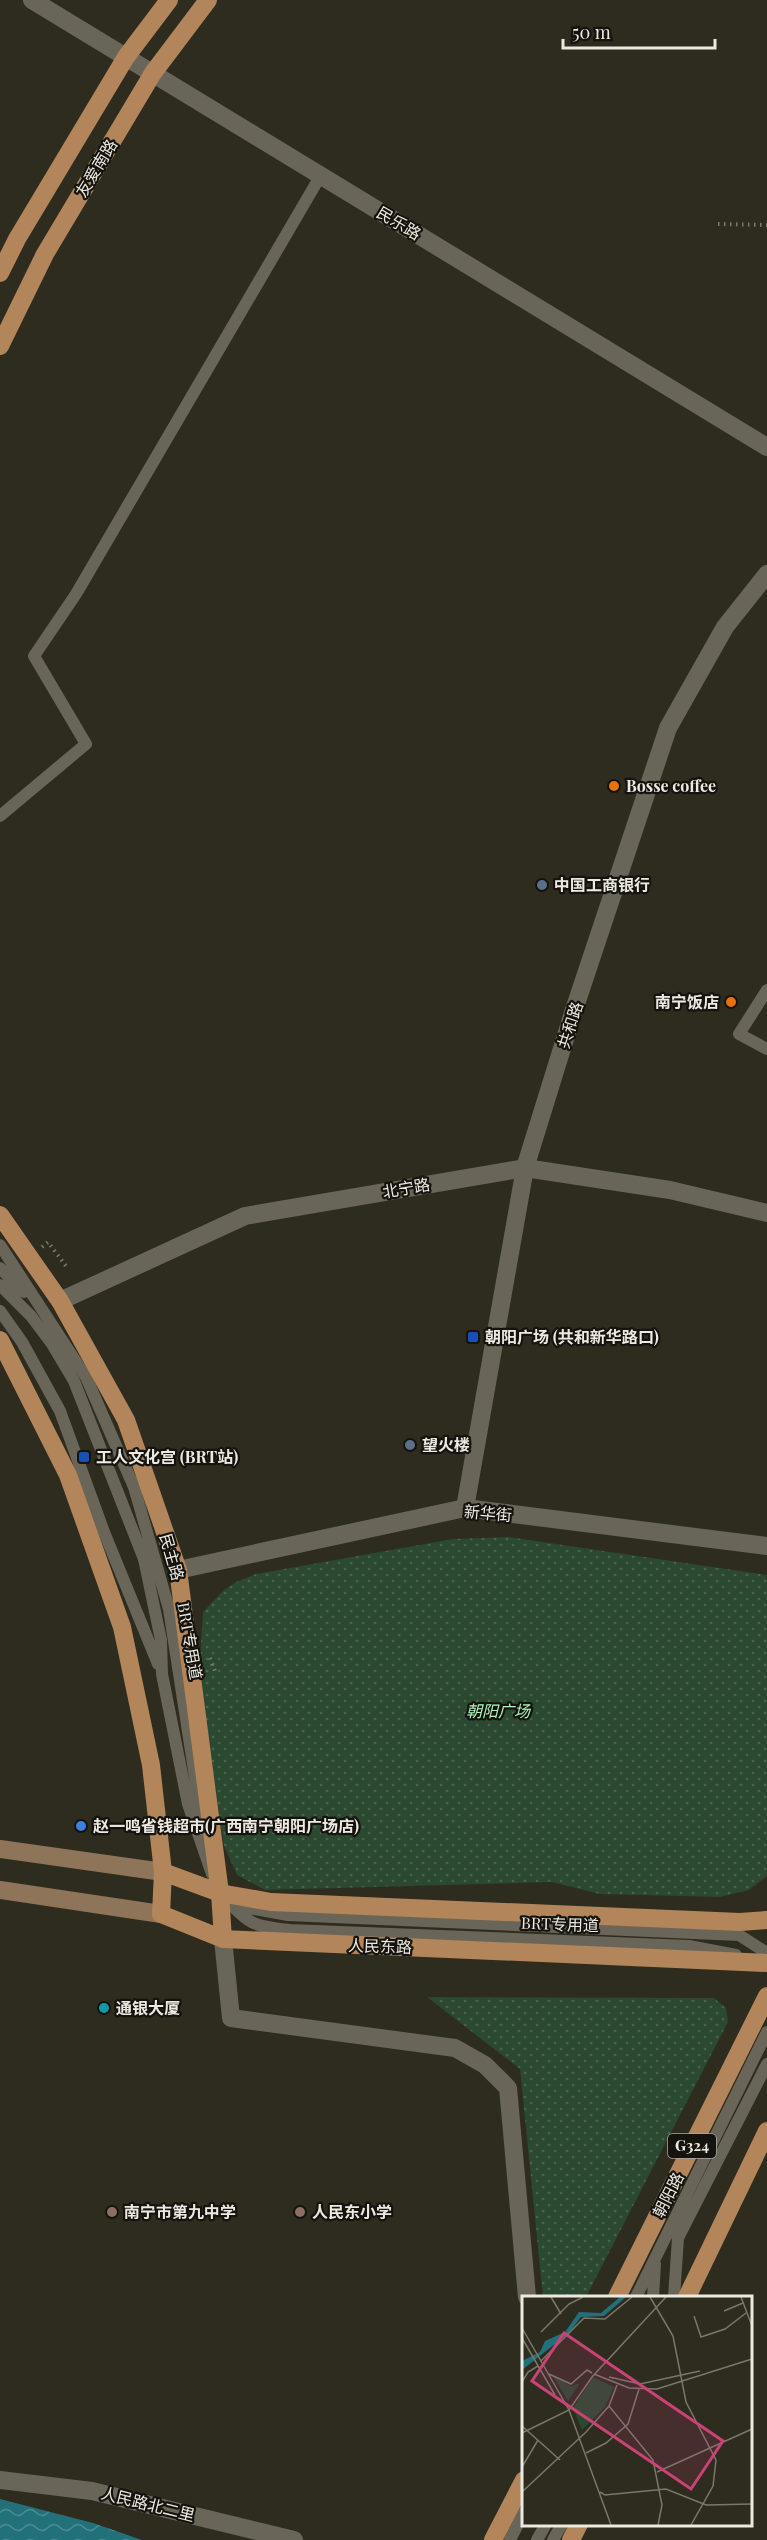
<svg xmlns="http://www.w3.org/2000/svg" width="767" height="2540" font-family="'Playfair Display','Noto Sans SC',serif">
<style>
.green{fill:url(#green-dots)}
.water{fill:url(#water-waves)}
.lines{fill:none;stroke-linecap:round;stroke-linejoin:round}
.path{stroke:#7c7a6f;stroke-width:4;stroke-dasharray:1.5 4.5;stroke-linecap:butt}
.lane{stroke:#696558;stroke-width:12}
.street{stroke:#696558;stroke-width:18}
.secondary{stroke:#8e7559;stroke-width:18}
.primary{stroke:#b2855a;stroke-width:18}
.food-dot{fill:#e8710a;stroke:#15130e;stroke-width:2}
.service-dot{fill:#5c6f8a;stroke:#15130e;stroke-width:2}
.transit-dot{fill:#1a4fb4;stroke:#15130e;stroke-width:2}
.shop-dot{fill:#3f7fe0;stroke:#15130e;stroke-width:2}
.culture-dot{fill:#0f9aa8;stroke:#15130e;stroke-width:2}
.education-dot{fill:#8d6e63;stroke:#15130e;stroke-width:2}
.labels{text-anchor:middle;stroke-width:4.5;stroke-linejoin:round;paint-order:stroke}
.shield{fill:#15130e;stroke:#aba9a2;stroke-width:1.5}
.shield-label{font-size:15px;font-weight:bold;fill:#ebe9e1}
.street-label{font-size:16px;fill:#ebe9e1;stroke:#15130e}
.poi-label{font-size:16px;font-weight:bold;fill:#ebe9e1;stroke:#15130e;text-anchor:start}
.park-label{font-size:16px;font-style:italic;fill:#aef4ba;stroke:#15130e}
.inset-road{fill:none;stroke:#7a776d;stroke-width:1.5}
.view{fill:#ca4276;fill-opacity:0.15;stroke:#ca4276;stroke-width:3}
.inset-edge{fill:none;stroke:#ebe9e1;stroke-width:3}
</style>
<defs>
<pattern id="green-dots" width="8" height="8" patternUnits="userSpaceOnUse" patternTransform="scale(1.5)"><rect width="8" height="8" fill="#2b4831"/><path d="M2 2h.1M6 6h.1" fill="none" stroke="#4a624f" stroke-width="1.8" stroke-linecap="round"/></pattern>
<pattern id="water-waves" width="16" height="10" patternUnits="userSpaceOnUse" patternTransform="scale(1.5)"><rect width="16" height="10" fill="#22717a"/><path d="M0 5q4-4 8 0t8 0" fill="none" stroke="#4d8c93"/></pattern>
</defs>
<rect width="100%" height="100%" fill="#2e2b1f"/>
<path class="green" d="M508 1537 767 1575V1876L749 1890 720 1897 600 1894 552 1882 265 1890 237 1875 224 1846 199 1675 203 1612 223 1591 236 1582 256 1574 453 1539Z
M427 1997 714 1998 726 2008 728 2022 586 2297H543L520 2069Z"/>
<path class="water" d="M0 2499 93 2523 142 2540H0Z"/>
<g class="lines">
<path class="path" d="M718 224 767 225
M42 1247 48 1242 66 1266
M210 1658 216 1674"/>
<path class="lane" d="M0 816 86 744 34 656 76 594 321 175
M767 990 739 1034 767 1049
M0 1245 86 1377 134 1487 169 1609 202 1822
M0 1268 24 1292
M0 1285 31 1316 52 1344 74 1381 144 1559 161 1640 162 1674 188 1804 212 1874
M0 1311 22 1342 60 1411 104 1532 158 1664
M226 1899C250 1926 255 1926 290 1930L689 1946 736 1955
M234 1900 249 1908 288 1915 739 1935 767 1953
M636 2297 767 2032
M653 2297 655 2264
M674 2297 678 2238 767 2064
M510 2540 524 2512
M537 2540 546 2524
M553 2540 562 2524"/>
<path class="street" d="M32 0 767 447
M60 1301 245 1216 525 1168 670 1190 767 1213
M465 1508 525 1168 573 1013 668 728 725 627 767 574
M178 1570 465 1508 767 1546
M223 1939 231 2018 455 2048 485 2065 508 2088 527 2297
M0 2480 92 2491 294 2540"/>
<path class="secondary" d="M0 1849 163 1872
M0 1890 161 1914"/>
<path class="primary" d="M0 273 17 239 126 57 169 0
M0 346 45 254 153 73 208 0
M0 1215 60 1301 126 1420 178 1570 220 1893 223 1939
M0 1340 68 1475 122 1627 151 1765 163 1872 161 1914 223 1939 767 1963
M163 1872 220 1893 271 1902 740 1922 767 1920
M617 2297 767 1996
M687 2297 767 2131
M493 2540 524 2480
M571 2540 579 2524"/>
</g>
<g class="food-dot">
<circle cx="614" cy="786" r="6"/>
<circle cx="731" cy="1002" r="6"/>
</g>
<g class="service-dot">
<circle cx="542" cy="885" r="6"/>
<circle cx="410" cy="1445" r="6"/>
</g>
<g class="transit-dot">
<rect x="467" y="1331" width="12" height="12" rx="3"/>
<rect x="78" y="1451" width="12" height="12" rx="3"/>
</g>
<circle class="shop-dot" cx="81" cy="1826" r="6"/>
<circle class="culture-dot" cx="104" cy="2008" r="6"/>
<g class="education-dot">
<circle cx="112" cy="2212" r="6"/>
<circle cx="300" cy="2212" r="6"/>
</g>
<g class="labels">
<rect class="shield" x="668" y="2134" width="48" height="24" rx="4.5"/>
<g class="shield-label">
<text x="692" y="2151">G324</text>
</g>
<g class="street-label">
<text transform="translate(96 168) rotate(-59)" y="6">友爱南路</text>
<text transform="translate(399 223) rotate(31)" y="6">民乐路</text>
<text transform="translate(570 1025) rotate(-72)" y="6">共和路</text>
<text transform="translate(406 1188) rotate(-10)" y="6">北宁路</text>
<text transform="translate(488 1513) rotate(5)" y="6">新华街</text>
<text transform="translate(172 1557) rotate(74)" y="6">民主路</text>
<text transform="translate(190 1641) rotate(80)" y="6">BRT专用道</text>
<text transform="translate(560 1924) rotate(2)" y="6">BRT专用道</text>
<text transform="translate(380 1946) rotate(2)" y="6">人民东路</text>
<text transform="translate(668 2195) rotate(-63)" y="6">朝阳路</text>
<text transform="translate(148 2504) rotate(14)" y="6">人民路北二里</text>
</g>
<g class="poi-label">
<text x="626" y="792">Bosse coffee</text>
<text x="554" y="891">中国工商银行</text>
<text x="719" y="1008" text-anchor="end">南宁饭店</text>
<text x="485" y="1343">朝阳广场 (共和新华路口)</text>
<text x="422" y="1451">望火楼</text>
<text x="96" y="1463">工人文化宫 (BRT站)</text>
<text x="93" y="1832">赵一鸣省钱超市(广西南宁朝阳广场店)</text>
<text x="116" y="2014">通银大厦</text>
<text x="124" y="2218">南宁市第九中学</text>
<text x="312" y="2218">人民东小学</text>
</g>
<g class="park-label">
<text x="498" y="1717">朝阳广场</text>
</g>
</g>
<g transform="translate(522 2296)">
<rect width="230" height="230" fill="#2e2b1f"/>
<path d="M31 80 49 90 58 87 46 105ZM71 81 92 91 83 111 60 134 51 112Z" fill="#2b4831"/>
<path d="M98 1H104L82 20 59 21 47 37 0 74V65L18 56 23 45 43 36 57 16 79 17Z" fill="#22717a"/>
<path class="inset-road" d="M29 1 39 18M128 1 151 40 164 106 194 164 191 190 169 229M219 1 230 30M202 15 221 7M172 20 179 41 203 33 224 17M0 32 47 114 89 229M19 36 47 8 61 1M0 42 33 99M19 65 62 22 83 23 110 1M27 78 49 88 65 74 70 77M72 78 107 92 135 93 230 63M87 81 118 88 178 75M0 86 6 76 16 70M87 110 131 164 140 209 136 229M0 130 38 164M0 137 47 114 70 81 144 1M64 157 84 147 106 128 117 93M0 171 16 144M135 176 230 133M0 196 64 136 87 110 95 89M78 196 83 199 144 193 184 209 230 208"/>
<path class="view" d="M42 37 201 145 169 193 10 85Z"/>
<rect width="230" height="230" class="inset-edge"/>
</g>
<path d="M563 39v9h152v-9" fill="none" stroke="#ebe9e1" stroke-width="3"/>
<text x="572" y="39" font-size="18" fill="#ebe9e1" stroke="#15130e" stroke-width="4.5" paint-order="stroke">50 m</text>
</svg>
